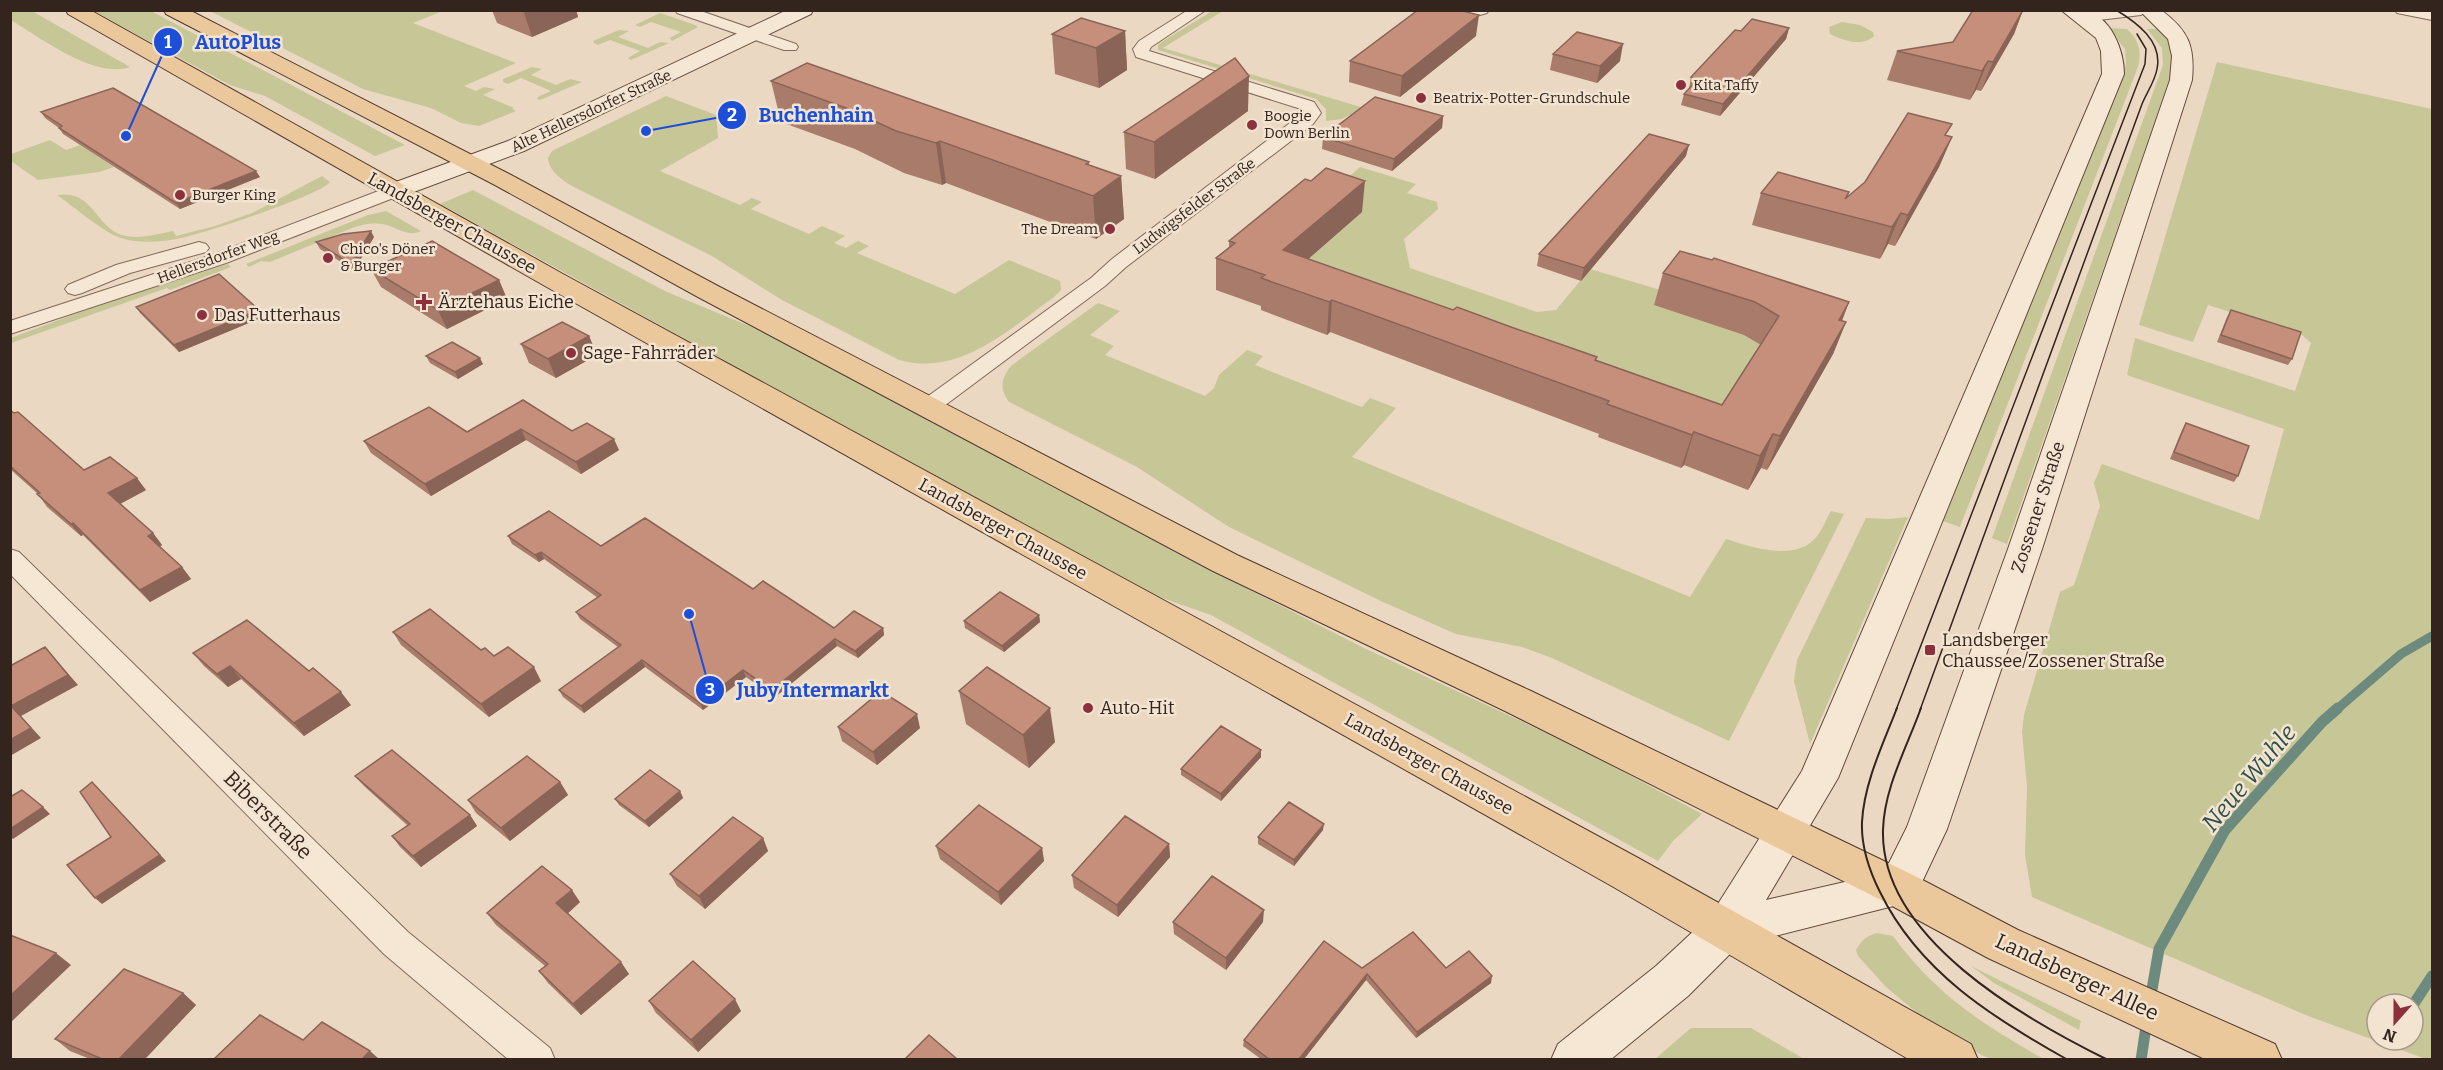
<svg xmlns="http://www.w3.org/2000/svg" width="2443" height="1070" font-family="Bitter,serif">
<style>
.green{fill:#c7c697;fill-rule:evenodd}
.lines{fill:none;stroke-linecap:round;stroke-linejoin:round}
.stream-far1{stroke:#6c8a7e;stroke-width:9}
.stream{stroke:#6c8a7e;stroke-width:11}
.street-casing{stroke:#826a5b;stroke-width:2}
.secondary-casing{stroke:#644c3e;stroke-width:2}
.primary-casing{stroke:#503a2f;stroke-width:2}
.street{fill:#f5e7d4;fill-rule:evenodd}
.secondary{fill:#f5e7d4;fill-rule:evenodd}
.primary{fill:#ebc79c;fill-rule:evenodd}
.tram-far1{stroke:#33251e;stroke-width:1.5}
.tram{stroke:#33251e;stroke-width:2}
.wall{fill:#a97b6a}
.shaded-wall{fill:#8a6456}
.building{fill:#c58f7b;stroke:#8a6456;stroke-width:1.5}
.poi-dot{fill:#8c303d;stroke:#f2e4d1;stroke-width:2}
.labels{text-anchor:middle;stroke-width:5;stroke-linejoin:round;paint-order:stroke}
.far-poi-label{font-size:15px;fill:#33251e;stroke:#f2e4d1;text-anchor:start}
.far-street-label{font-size:15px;fill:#33251e;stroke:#f2e4d1}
.street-label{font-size:18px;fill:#33251e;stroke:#f2e4d1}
.poi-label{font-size:18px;fill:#33251e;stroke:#f2e4d1;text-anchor:start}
.near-street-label{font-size:21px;fill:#33251e;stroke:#f2e4d1}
.near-water-label{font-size:24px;font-style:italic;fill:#2e524a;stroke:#f2e4d1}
.leader{fill:none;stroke:#1d4ed8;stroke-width:2}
.callout-dot{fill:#1d4ed8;stroke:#f2e4d1;stroke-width:2}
.mark-label{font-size:18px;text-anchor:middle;font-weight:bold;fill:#fff}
.callout-label{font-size:20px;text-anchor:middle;font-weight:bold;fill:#1d4ed8;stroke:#f2e4d1;stroke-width:5;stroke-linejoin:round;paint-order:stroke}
</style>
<rect width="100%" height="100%" fill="#ead8c2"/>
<path class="green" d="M11 10 32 11 130 67C94 79 41 38 11 20Z
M93 11H151L405 145 375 156 265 96 230 85Z
M210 11H443L413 23 516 63 464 86 476 91 484 87 495 89 483 95 514 108 512 109 516 111 479 126 461 123 431 108 363 89Z
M1212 11H1223L1163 48 1364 108 1342 119 1326 121V109L1316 99 1158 50V45L1160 43Z
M660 13 695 25 698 27 672 41 670 38 681 32 651 22 640 27 635 25Z
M1842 22 1860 25 1873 32 1874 36C1863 47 1843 41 1830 34L1829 27Z
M2108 28 2127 29C2139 40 2142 51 2138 67L1960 527 1943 521 2126 65 2125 49Z
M2147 29H2161C2175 42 2173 58 2171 75L2007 544 1992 538 2163 65 2162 48Z
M619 30 629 31 618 37 648 48 660 42 669 43 631 60 628 58 640 51 610 40 598 45 594 43 593 41Z
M2217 62 2432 109V1059H2426L2308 1016 2032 897 2025 855 2027 787 2022 732 2024 715 2060 592 2074 585 2100 506 2094 483 2102 464 2259 520 2284 429 2127 375 2135 338 2295 391 2311 343 2302 335 2208 305 2193 342 2139 325ZM2377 1004H2413V1040H2377Z
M532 67 542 69 531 75 556 85 570 79 582 82 540 100 537 99 538 97 551 91 521 78 508 84 503 82V79Z
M666 96 716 115 718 138 660 171 740 205 752 198 762 202 751 209 809 234 822 226 845 236 834 243 846 248 858 241 869 246 857 253 955 294 1009 260 1060 281 1061 290 1054 297C1008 330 960 377 899 360L782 300 712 256 572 186C561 179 549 171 548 158L552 151Z
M50 140 66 150 80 145 114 167 99 172 38 180 11 161V154Z
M1360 167 1416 184 1407 193 1437 202 1438 209 1404 239 1410 268 1537 312 1556 310 1590 269 1664 291 1774 339 1708 444 1277 286 1362 212 1324 199Z
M322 176 330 182C321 195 202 234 181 238 163 242 139 244 121 238 104 233 73 206 57 195 95 189 95 230 126 236 142 239 157 234 173 231L176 236 215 226 252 213Z
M473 190 667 292 759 330 1236 583 1364 648 1579 748 1702 814 1673 841 1658 861 1211 615 1145 592 440 204Z
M386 211 421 231C407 238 396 226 382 224 372 222 362 225 352 228L270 262 261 261 249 267 246 264 368 215Z
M228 264 231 267 170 290 167 288 11 343V338L109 301Z
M1098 303 1120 311 1090 335 1114 346 1105 355 1205 396 1214 388 1219 375 1247 350 1263 356 1255 365 1351 403 1362 407 1370 398 1396 408 1352 457 1690 597 1726 539C1751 547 1797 563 1817 536 1823 529 1826 519 1831 511L1844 514 1729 741 1552 658 1522 647 1456 634 1383 602 1229 527 1137 467 1009 402C999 388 1001 378 1012 365Z
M1908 517 1810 744 1794 681 1797 660 1866 518 1889 519Z
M1877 933 1893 936C1934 993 1983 1025 2044 1059H1990L1966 1047 1922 1017 1886 987 1858 956 1856 950C1862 940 1866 936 1877 933Z
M1971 966 2081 1021 2079 1030 1994 983Z
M1691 1028H1751L1804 1059H1655Z"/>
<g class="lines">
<path class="stream-far1" d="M2336 710 2401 654 2432 636"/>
<path class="stream" d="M2150 1001 2159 949 2225 830 2322 722 2338 708
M2413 1005 2432 976
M2141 1060 2147 1020"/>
<g class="street-casing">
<path id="street" d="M675 10H698L796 44 798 47 796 50H784L677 13Z
M1188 10H1206L1151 47 1149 51 1314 102 1321 113 1313 124 1126 267 1105 286 936 412 928 414 920 412 917 407 920 402 1091 278 1112 259 1303 113 1301 109 1136 57 1133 49 1139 41Z
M1434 10H1489L1487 13 1462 20 1436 13Z
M2098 10H2148L2141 15 2082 22 2074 17 2077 14Z
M2395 10 2432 12V20L2397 13Z
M394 185 401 187 403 191 401 195 226 263 10 334V321L212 255Z
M199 242 206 244 209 248 206 252 130 273 82 293 75 295 68 293 65 289 68 285 116 265Z
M10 549 19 552 408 932 550 1048 555 1060H509L384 954 10 574Z"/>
</g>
<g class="secondary-casing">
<path id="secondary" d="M787 10H813L811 14 524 151 403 196 394 198 385 196 382 191 385 186 508 141Z
M2061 10C2068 10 2077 9 2084 10 2111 16 2124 50 2124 74L1838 778 1766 900 1884 873 1907 827 2008 549 2170 80 2172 56 2168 39 2139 10H2161C2189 31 2195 46 2192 80L2042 549 1947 829 1913 901 1739 945 1688 996 1610 1060H1551L1558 1044 1656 966 1711 915 1802 771 2102 74 2101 51 2096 38Z"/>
</g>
<g class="primary-casing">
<path id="primary" d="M66 10H90L563 274 1640 859 1971 1044 1978 1060H1910L1610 885 545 286 68 14Z
M164 10H189L511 175 716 285 1237 555 1531 691 1913 875 2018 930 2275 1044 2282 1060H2207L1988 958 1883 901 1505 711 1213 571 698 297 495 185 166 14Z"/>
</g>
<use href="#street" class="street"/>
<use href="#secondary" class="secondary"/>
<use href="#primary" class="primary"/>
<path class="tram-far1" d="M1896 710 2145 64 2146 49 2137 34
M1920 710 2142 104C2147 92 2155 81 2157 69 2163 41 2136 22 2116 10"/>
<path class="tram" d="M1897 708C1883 744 1864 783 1862 822 1861 847 1869 870 1880 892 1919 972 1993 1018 2068 1060
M1921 708C1907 747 1884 788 1883 830 1880 938 2025 1019 2108 1060"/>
</g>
<path class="wall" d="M492 10H576L578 17 532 37 497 23Z
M1973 10H2023L2014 34 1981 91 1976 90 1970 100 1887 80 1897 51 1953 42Z
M1789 28 1786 39 1720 116 1681 105 1684 94 1689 89 1691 77 1741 31Z
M1125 31 1127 70 1099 88 1055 74 1052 34Z
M1476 36 1400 97 1349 82 1350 61Z
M1553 54 1620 61 1597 83 1550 70Z
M771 81 1089 162V165L1121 176 1124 219 1096 239 946 183 942 185 904 173 855 149 781 122Z
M1248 111 1155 179 1126 169 1124 132Z
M41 112 260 177 180 209 63 134 59 128 45 118Z
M1443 116 1442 128 1392 171 1322 149 1323 137Z
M1947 136 1952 137 1939 167 1895 246 1888 244 1880 259 1752 225 1761 193 1849 192 1848 196Z
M1686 156 1581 281 1537 266 1539 254Z
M1362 212 1308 259 1453 310 1597 357 1596 361 1722 405 1761 345 1744 335 1654 305 1663 273 1849 302 1842 321 1846 322 1833 354 1767 470 1761 468 1748 490 1684 465 1681 468 1598 437 1599 434 1330 332 1327 335 1261 310V306L1216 290V258L1229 247V241Z
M374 237 354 270 320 249 316 242Z
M371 269 499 280 507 299 447 329 381 287Z
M136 307 259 310 263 317 179 352 140 313Z
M2231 310 2292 359 2288 365 2217 342 2227 317Z
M589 336 597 355 556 378 529 363 521 344Z
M426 356 483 364 458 379 430 363Z
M523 400 572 431 619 450 581 474 526 440 431 496 371 453 364 441 467 432Z
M10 410 84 470 146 490 120 504 153 533 162 545 160 547 182 567 191 579 150 602 83 535 81 536 47 507 38 494 10 469Z
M2186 423 2238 476 2234 482 2170 459 2182 430Z
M508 536 601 546 753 589 834 628H883L884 635 858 658 837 646 775 697 746 677 703 710 645 667 584 713 563 697 559 690 618 647 580 619 576 612 598 598 544 559 539 562 512 544Z
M1039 615 1040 622 1004 652 965 628 964 621Z
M393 632 481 650 541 681 489 717 401 645Z
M193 653 351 705 304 736 241 679 228 687 204 666Z
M959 691 1055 742 1029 768 966 724Z
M838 727 920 728 877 765 842 741Z
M1261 757 1221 801 1181 775V769Z
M355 776 470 815 477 826 421 867 400 847 392 836 407 825 364 786Z
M560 782 568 795 510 841 476 813 468 800Z
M680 791 683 798 649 827 619 805 615 799Z
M1323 830 1294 866 1258 844V837Z
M763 838 768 851 705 909 677 886 670 874Z
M1169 844 1170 857 1118 917 1074 888 1072 875Z
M936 846 1042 848 1044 861 1001 905 940 859Z
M580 902 568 913 629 974 581 1015 548 983 539 971 545 966 496 925 487 913Z
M1173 922H1263L1226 970 1174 934Z
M1362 968H1446L1491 983 1416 1038 1366 980 1304 1059H1261L1243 1046 1244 1040Z
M183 993 196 1005 145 1059H90L70 1051 55 1039Z
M649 1001 741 1011 698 1052 656 1013Z"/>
<path class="shaded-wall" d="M523 10H576L578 17 532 37Z
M2023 10 2014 34 1981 91 1993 62Z
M1479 15 1476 36 1400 97 1402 76Z
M1789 28 1786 39 1720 116 1723 104Z
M1125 31 1127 70 1099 88 1096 48Z
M1623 44 1620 61 1597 83 1600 66Z
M1988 61 1976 90 1970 100 1982 71Z
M1249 76 1248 111 1155 179 1154 142Z
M1443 116 1442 128 1392 171 1394 159Z
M1952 137 1939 167 1895 246 1908 215Z
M940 141 946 183 942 185 936 143Z
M1689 145 1686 156 1581 281 1584 268Z
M256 171 260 177 180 209 176 203Z
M1121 176 1124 219 1096 239 1093 196Z
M1365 181 1362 212 1282 282 1283 250Z
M1901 213 1888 244 1880 259 1892 227Z
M371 231 374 237 354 270 351 264Z
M499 280 507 299 447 329 438 310Z
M1332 300 1330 332 1327 335 1329 302Z
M1849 302 1836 335 1839 320Z
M259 310 263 317 179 352 174 345Z
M1846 322 1833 354 1767 470 1780 436Z
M589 336 597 355 556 378 548 359Z
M480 358 483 364 458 379 455 372Z
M521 429 526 440 431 496 425 484Z
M1694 432 1684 465 1681 468 1692 435Z
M1773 434 1761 468 1748 490 1760 456Z
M614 439 619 450 581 474 576 462Z
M137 478 146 490 118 505 108 493Z
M73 523 83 535 81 536 71 524Z
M153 533 162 545 157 548 148 536Z
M541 552 544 559 539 562 535 555Z
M182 567 191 579 150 602 140 590Z
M1039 615 1040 622 1004 652 1002 646Z
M883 628 884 635 858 658 855 651Z
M835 639 837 646 775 697 772 690Z
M45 647 78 685 21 716 41 738 10 756 11 706Z
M642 660 645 667 584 713 581 706Z
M230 666 241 679 228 687 217 674Z
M534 667 541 681 489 717 481 704Z
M743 670 746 677 703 710 700 703Z
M341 692 351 705 304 736 294 723Z
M1050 708 1055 742 1029 768 1023 735Z
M917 714 920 728 877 765 873 752Z
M1261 750V757L1221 801V794Z
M560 782 568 795 510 841 501 828Z
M98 788 166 861 102 904 95 898 160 855Z
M680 791 683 798 649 827 645 821Z
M43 807 50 814 13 839 10 836V829Z
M470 815 477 826 421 867 413 856Z
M1324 824 1323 830 1294 866V860Z
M763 838 768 851 705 909 699 896Z
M1169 844 1170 857 1118 917 1117 905Z
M1042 848 1044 861 1001 905 998 892Z
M572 890 580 902 565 916 556 903Z
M1264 910 1263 922 1226 970V958Z
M56 953 71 965 10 1023V996Z
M621 962 629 974 581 1015 573 1004Z
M1367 974 1366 980 1304 1059H1299Z
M1492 976 1491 983 1416 1038 1417 1032Z
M183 993 196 1005 145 1059H119Z
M735 999 741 1011 698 1052 691 1040Z
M370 1051 379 1059H362Z"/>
<path class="building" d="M1418 10H1459L1479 15 1402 76 1350 61Z
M1973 10H2023L1993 62 1988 61 1982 71 1897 51 1953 42Z
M1081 18 1125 31 1096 48 1052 34Z
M1752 19 1789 28 1723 104 1684 94 1698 79 1691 77 1735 30 1741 31Z
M1577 32 1623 44 1600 66 1553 54Z
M1235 58 1249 76 1154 142 1124 132Z
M807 63 1089 162 1086 164 1121 176 1093 196 940 141 936 143 896 131 846 108 771 81Z
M113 88 256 171 176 203 59 128 62 126 41 112Z
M1375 97 1443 116 1394 159 1323 137Z
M1908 113 1952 124 1945 135 1952 137 1908 215 1901 213 1892 227 1761 193 1778 172 1849 192 1845 199 1865 182Z
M1649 134 1689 145 1584 268 1539 254Z
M1326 168 1365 181 1283 250 1453 310 1457 307 1511 327 1597 357 1595 360 1722 405 1779 316 1755 302 1663 273 1680 251 1712 260 1714 258 1849 302 1839 320 1846 322 1780 436 1773 434 1760 456 1694 432 1692 435 1607 404 1609 401 1332 300 1329 302 1261 278 1265 275 1216 258 1235 243 1229 241 1305 179 1311 181Z
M371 231 351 264 316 242 343 234Z
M432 241 499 280 438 310 371 269Z
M219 274 259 310 174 345 136 307Z
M2231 310 2301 332 2292 359 2221 335Z
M562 322 589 336 548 359 521 344Z
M452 342 480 358 455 372 426 356Z
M523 400 572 431 587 423 614 439 576 462 521 429 425 484 364 441 429 407 467 432Z
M10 410 14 413 18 412 84 470 110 457 137 478 108 493 153 533 148 536 182 567 140 590 73 523 71 524 37 494 40 493 10 466Z
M2186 423 2249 446 2238 476 2174 452Z
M549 511 601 546 645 518 753 589 763 581 834 628 854 611 883 628 855 651 835 639 772 690 743 670 700 703 642 660 581 706 559 690 621 645 576 612 601 595 541 552 535 555 508 536Z
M1000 592 1039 615 1002 646 964 621Z
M430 609 481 650 485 648 494 656 508 647 534 667 481 704 393 632Z
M247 620 309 671 313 668 341 692 294 723 230 666 217 674 193 653Z
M45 647 68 675 11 706 31 728 10 740V666Z
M987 667 1050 708 1023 735 959 691Z
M881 691 917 714 873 752 838 727Z
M1221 726 1261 750 1221 794 1181 769Z
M392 750 470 815 413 856 392 836 410 824 355 776Z
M527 756 560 782 501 828 468 800Z
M650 770 680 791 645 821 615 799Z
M92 782 160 855 95 898 67 865 111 837 80 792Z
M22 790 43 807 10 829V797Z
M1289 802 1324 824 1294 860 1258 837Z
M979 805 1042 848 998 892 936 846Z
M1125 816 1169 844 1117 905 1072 875Z
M733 817 763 838 699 896 670 874Z
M542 866 572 890 556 903 621 962 573 1004 539 971 548 964 487 913Z
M1212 876 1264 910 1226 958 1173 922Z
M1413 932 1446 968 1469 951 1492 976 1417 1032 1367 974 1299 1059H1269L1244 1040 1324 941 1362 968Z
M10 935 56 953 10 996Z
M693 961 735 999 691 1040 649 1001Z
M124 969 183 993 119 1059H102L55 1039Z
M260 1015 303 1040 322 1022 370 1051 362 1059H214Z
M929 1035 957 1059H905Z"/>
<g class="poi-dot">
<circle cx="1681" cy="85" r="6"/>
<circle cx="1421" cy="98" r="6"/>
<circle cx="1252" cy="125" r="6"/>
<circle cx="180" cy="195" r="6"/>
<circle cx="1110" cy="229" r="6"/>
<circle cx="328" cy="258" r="6"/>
<path d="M421 293h6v6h6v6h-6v6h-6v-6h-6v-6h6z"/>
<circle cx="202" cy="315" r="6"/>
<circle cx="571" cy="353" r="6"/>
<rect x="1924" y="644" width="12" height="12" rx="3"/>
<circle cx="1088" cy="708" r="6"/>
</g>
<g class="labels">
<g class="far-poi-label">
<text x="1693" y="90">Kita Taffy</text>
<text x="1433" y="103">Beatrix-Potter-Grundschule</text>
<text x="1264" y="121">Boogie<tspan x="1264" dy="17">Down Berlin</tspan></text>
<text x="192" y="200">Burger King</text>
<text x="1098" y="234" text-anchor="end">The Dream</text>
<text x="340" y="254">Chico's Döner<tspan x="340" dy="17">&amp; Burger</tspan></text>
</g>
<g class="far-street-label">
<text transform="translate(591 111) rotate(-25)" y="5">Alte Hellersdorfer Straße</text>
<text transform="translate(1194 206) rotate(-37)" y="5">Ludwigsfelder Straße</text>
<text transform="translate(218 257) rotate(-20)" y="5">Hellersdorfer Weg</text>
</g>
<g class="street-label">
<text transform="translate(452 223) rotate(29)" y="6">Landsberger Chaussee</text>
<text transform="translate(2038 507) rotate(-72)" y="6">Zossener Straße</text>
<text transform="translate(1003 529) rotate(29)" y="6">Landsberger Chaussee</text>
<text transform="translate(1429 764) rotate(29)" y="6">Landsberger Chaussee</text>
</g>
<g class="poi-label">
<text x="438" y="308">Ärztehaus Eiche</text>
<text x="214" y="321">Das Futterhaus</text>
<text x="583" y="359">Sage-Fahrräder</text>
<text x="1942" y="646">Landsberger<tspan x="1942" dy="21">Chaussee/Zossener Straße</tspan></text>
<text x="1100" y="714">Auto-Hit</text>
</g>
<g class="near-street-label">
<text transform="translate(268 815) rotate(45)" y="7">Biberstraße</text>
<text transform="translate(2077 977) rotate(25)" y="7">Landsberger Allee</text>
</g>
<g class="near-water-label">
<text transform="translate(2249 778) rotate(-50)" y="8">Neue Wuhle</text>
</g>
</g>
<path class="leader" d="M126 136L168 42M646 131L732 115M689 614L710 690"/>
<g class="callout-dot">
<circle cx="126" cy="136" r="6"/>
<circle cx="646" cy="131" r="6"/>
<circle cx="689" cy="614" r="6"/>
<circle cx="168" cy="42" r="15"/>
<circle cx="732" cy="115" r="15"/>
<circle cx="710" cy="690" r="15"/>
</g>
<g class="mark-label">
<text x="168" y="48">1</text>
<text x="732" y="121">2</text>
<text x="710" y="696">3</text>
</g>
<g class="callout-label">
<text x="238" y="49">AutoPlus</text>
<text x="816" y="122">Buchenhain</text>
<text x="813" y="697">Juby Intermarkt</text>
</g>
<rect width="2443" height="1070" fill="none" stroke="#33251e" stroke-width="24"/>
<g transform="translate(2395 1022) rotate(201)"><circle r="28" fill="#f2e4d1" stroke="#a69889" stroke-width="1.5"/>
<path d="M0-4.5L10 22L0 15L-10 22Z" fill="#8c303d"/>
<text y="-9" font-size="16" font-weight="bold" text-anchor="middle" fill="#33251e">N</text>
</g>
</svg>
